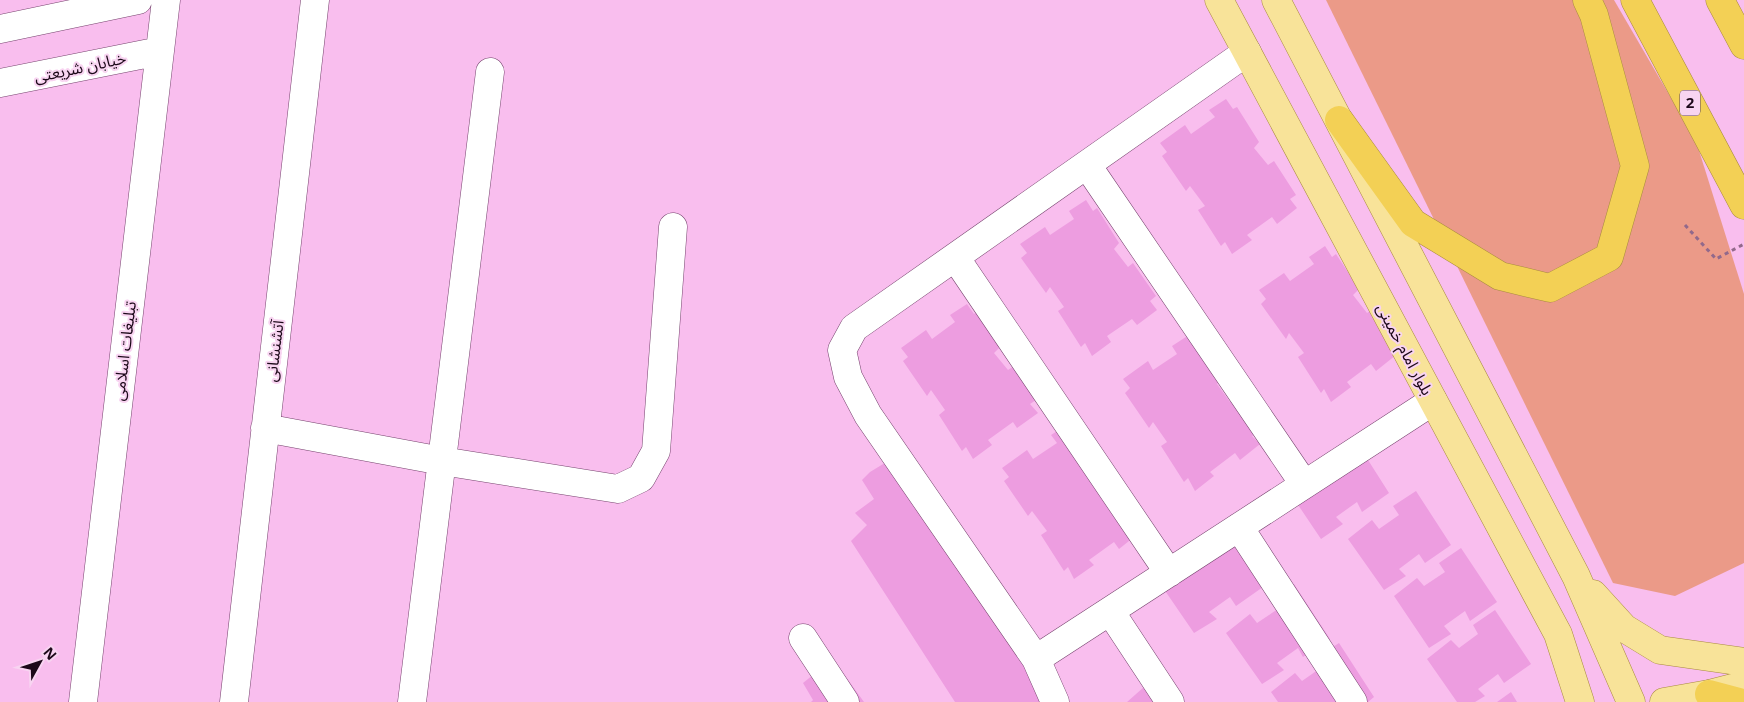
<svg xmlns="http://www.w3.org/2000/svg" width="1744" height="702" font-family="'Open Sans','Noto Sans Arabic',sans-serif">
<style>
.green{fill:#eb9a88}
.building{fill:#ed9de0}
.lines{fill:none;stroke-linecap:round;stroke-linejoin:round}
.minor-casing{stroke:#76446e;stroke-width:29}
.major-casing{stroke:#a88a40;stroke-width:29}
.highway-casing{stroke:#a88a40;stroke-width:29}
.path{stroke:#92698b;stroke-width:3;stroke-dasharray:4 4;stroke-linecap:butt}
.minor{stroke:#fff;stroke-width:28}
.major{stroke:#f8e399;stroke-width:28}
.highway{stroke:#f3d055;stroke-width:28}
.labels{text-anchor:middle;stroke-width:4;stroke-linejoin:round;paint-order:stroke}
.shield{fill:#f8d4f1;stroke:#5e455a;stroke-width:1}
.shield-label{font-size:15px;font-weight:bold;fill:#1c0819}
.street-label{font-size:16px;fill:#1c0819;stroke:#f8d4f1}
</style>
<rect width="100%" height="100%" fill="#f9beee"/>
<path class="green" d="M1326 0H1614L1696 141 1744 294V563L1675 596 1613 583Z"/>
<path class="building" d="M1226 99 1233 109 1237 107 1259 142 1254 148 1268 165 1274 161 1296 195 1290 199 1297 208 1277 224 1272 217 1247 235 1252 240 1232 254 1225 242 1221 246 1198 210 1205 206 1190 186 1186 191 1162 156 1167 152 1160 143 1185 125 1191 134 1215 117 1209 110Z
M1086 200 1093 211 1097 208 1119 243 1114 249 1128 267 1133 263 1156 296 1150 301 1157 310 1137 325 1132 319 1107 336 1111 342 1092 356 1085 343 1081 347 1058 311 1064 307 1050 287 1046 293 1021 258 1027 253 1020 244 1045 227 1050 235 1074 219 1069 211Z
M1325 246 1332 257 1336 254 1359 289 1353 295 1367 313 1373 309 1396 355 1376 371 1371 364 1347 382 1351 387 1331 402 1324 389 1321 393 1298 357 1304 353 1289 333 1286 339 1261 304 1266 299 1259 290 1284 273 1290 281 1314 264 1309 257Z
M967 304 974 314 978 311 1000 347 994 353 1008 370 1014 366 1036 400 1030 404 1038 413 1017 428 1013 422 988 440 992 445 973 459 966 447 962 451 939 415 945 410 931 390 927 396 903 361 908 357 901 348 926 330 932 339 955 322 950 315Z
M1189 335 1222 378 1217 384 1230 402 1236 398 1259 431 1252 436 1260 444 1240 460 1235 453 1210 472 1214 476 1195 491 1188 478 1184 482 1161 446 1167 442 1153 422 1149 428 1125 393 1130 388 1123 379 1148 361 1153 370 1177 354 1172 346Z
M1068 424 1139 533 1119 549 1114 542 1089 560 1094 565 1074 579 1068 567 1064 571 1041 535 1047 531 1032 511 1028 516 1004 481 1009 477 1002 468 1027 450 1033 459 1057 443 1051 435Z
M1354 438 1389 493 1362 512 1357 502 1336 517 1343 524 1321 539 1286 487Z
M903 452 1053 702H955L851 541 867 525 855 513 874 499 862 480 870 472Z
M1416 491 1451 545 1425 563 1419 554 1399 569 1406 576 1384 590 1348 539 1372 520 1379 529 1399 515 1393 506Z
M1227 533 1263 587 1236 606 1230 597 1209 612 1217 619 1194 633 1159 582Z
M1461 548 1497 602 1470 621 1465 611 1444 626 1451 634 1429 648 1394 596 1417 578 1424 586 1445 572 1439 563Z
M1294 584 1330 639 1303 657 1298 648 1277 663 1284 670 1262 684 1226 633 1250 614 1257 623 1278 609 1272 600Z
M1495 610 1531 664 1504 683 1498 674 1478 689 1485 696 1475 702H1457L1427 659 1451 640 1459 648 1478 634 1473 625Z
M1339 643 1374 697 1368 702H1278L1271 692 1295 673 1302 681 1322 667 1316 658Z
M833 659 864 702H811L813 700 803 683Z
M1161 672 1180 702H1127Z
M1511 692 1517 702H1497Z"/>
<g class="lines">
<g class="minor-casing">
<path id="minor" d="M0 29 138 0
M0 83 160 51
M1087 165 1304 484
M955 257 1169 573
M265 428 442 461 618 489 641 478 656 451 673 227
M1239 527 1353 702
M1110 611 1170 702
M803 638 845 702
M1036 659 1433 401
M83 702 166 0
M234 702 315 0
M412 702 490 72
M1055 702 1036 659 868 415 848 377 842 350 854 328 1247 52"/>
</g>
<g class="major-casing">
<path id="major" d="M1219 0 1558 634 1580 702
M1276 0 1576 576 1631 702
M1593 594 1624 628 1660 650 1744 662
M1664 702 1709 694 1744 685"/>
</g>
<g class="highway-casing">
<path id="highway" d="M1635 0 1744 205
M1720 0 1744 45
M1339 120 1413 223 1500 276 1550 288 1609 257 1635 166 1594 15 1587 0
M1709 694 1739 702"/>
</g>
<path class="path" d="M1685 225 1716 259 1744 244"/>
<use href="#minor" class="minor"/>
<use href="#major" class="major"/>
<use href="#highway" class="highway"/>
</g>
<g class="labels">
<rect class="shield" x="1680" y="90.5" width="20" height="25" rx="4"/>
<g class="shield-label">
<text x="1690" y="108">2</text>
</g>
<g class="street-label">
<text transform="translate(80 67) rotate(-12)" y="6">خیابان شریعتی</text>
<text transform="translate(1405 349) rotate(62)" y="6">بلوار امام خمینی</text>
<text transform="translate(124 351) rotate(-83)" y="6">تبلیغات اسلامی</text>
<text transform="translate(274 351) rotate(-83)" y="6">آتشنشانی</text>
</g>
</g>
<g transform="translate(40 662) rotate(50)" stroke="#f8d4f1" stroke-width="4" paint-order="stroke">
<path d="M0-4L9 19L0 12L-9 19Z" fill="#1c0819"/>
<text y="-8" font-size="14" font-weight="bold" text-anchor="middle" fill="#1c0819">N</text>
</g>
</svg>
